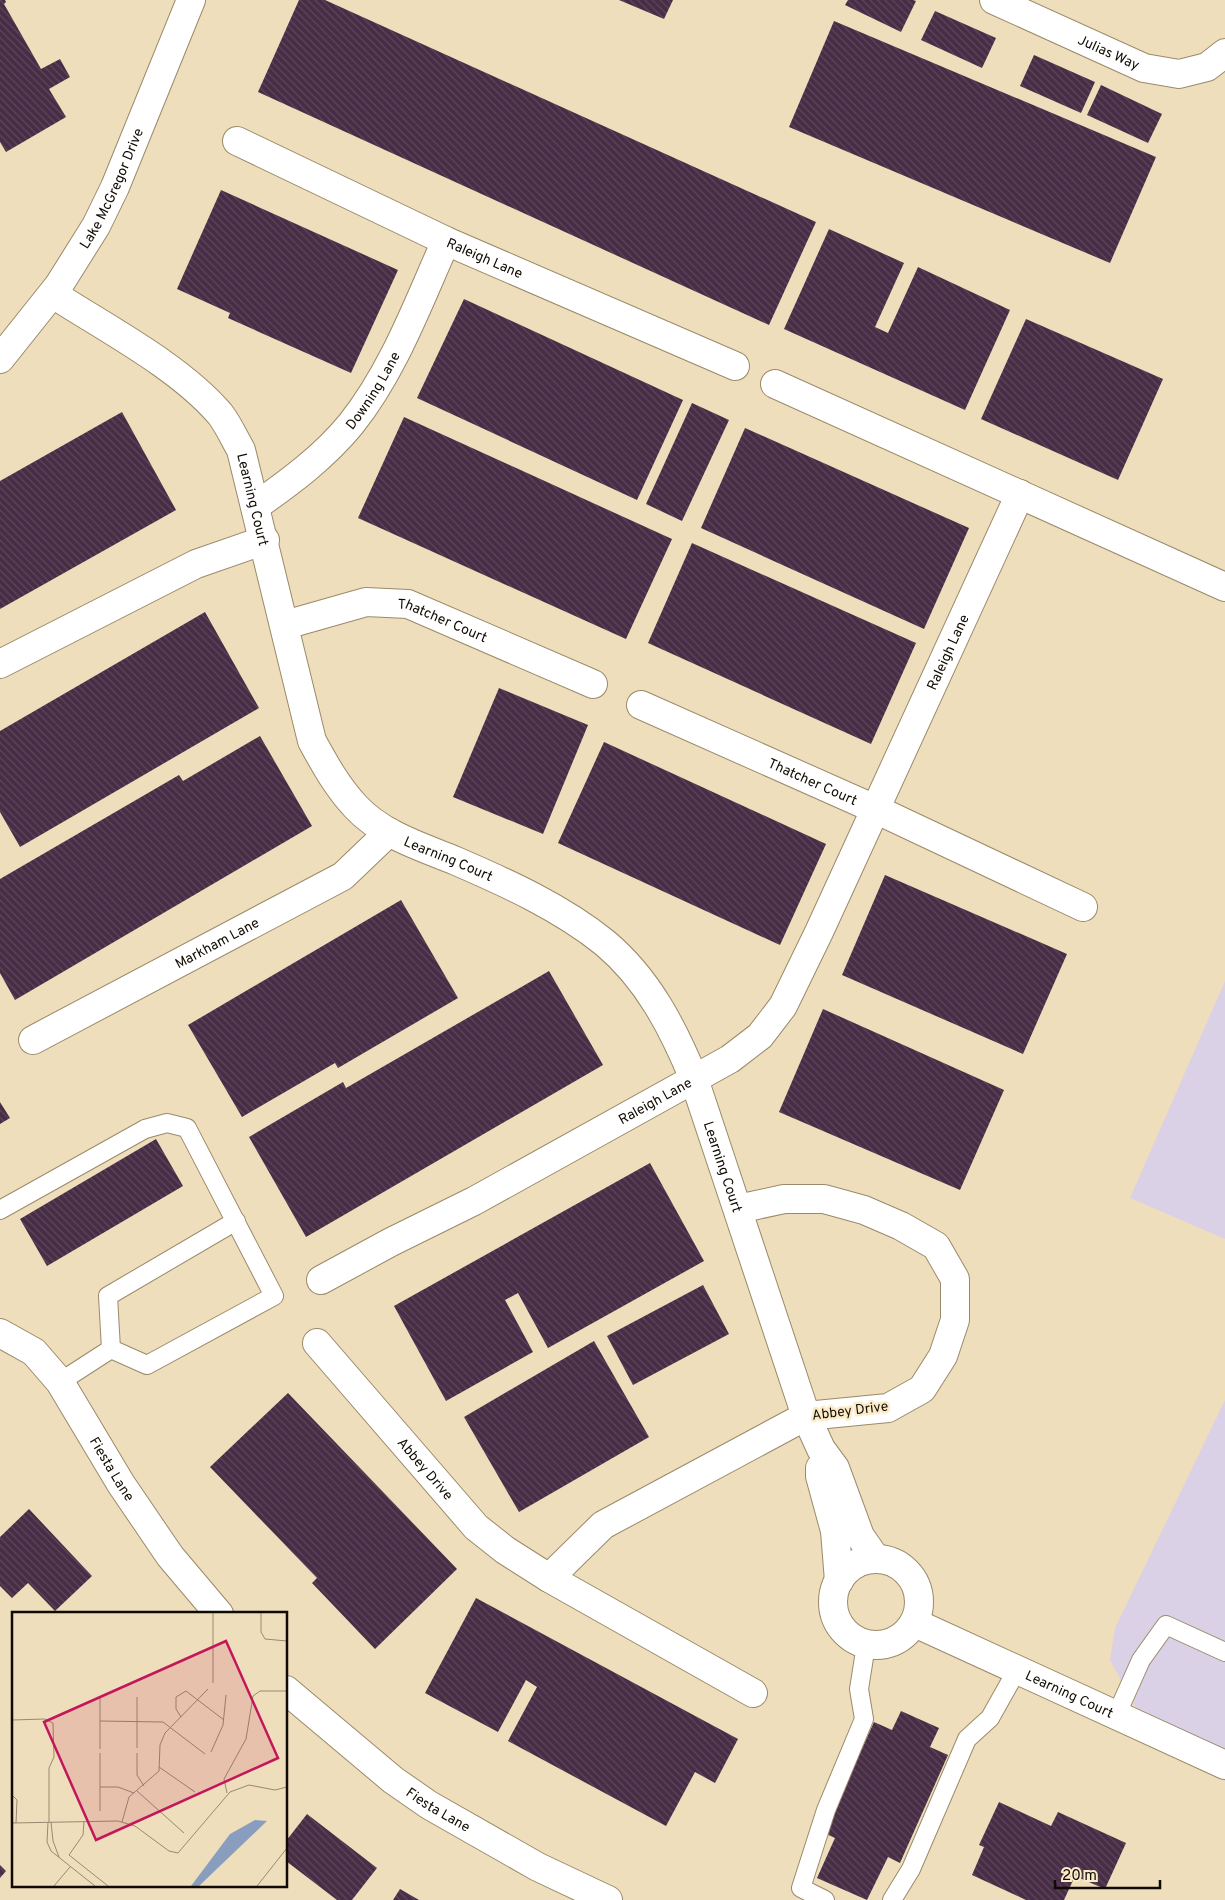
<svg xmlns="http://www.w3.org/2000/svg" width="1225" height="1900" font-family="Overpass,sans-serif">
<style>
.commercial{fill:#dad1e6}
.building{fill:url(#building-back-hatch)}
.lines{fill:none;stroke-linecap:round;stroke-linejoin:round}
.service-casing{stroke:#9a8a6a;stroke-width:20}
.minor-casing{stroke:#9a8a6a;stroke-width:30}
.service{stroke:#fff;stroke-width:18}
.minor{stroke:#fff;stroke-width:28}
.labels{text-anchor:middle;stroke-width:5;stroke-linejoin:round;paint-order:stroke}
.street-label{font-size:14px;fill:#100b02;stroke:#fcebc8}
.inset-road{fill:none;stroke:#968a71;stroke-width:1}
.view{fill:#c2185b;fill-opacity:0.15;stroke:#c2185b;stroke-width:2.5}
.inset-edge{fill:none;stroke:#100b02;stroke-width:2.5}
</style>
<defs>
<pattern id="building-back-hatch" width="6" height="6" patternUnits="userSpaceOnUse" patternTransform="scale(1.25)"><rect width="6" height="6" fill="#472d45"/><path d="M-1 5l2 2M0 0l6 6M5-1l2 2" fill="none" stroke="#5d485b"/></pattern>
</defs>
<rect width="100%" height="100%" fill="#efdebb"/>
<path class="commercial" d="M1225 981V1239L1130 1198Z
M1225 1400V1781L1159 1750 1110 1660 1115 1628Z"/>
<path class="building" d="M0 0H5L6 2 4 4 41 69 60 59 70 77 49 89 66 117 6 152 0 142Z
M299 0H325L816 222 769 325 258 92Z
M619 0H673L664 19Z
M848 0H913L916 1 901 32 845 5Z
M935 11 996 38 982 68 921 40Z
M834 21 1156 157 1110 263 789 127Z
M1034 55 1095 82 1081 113 1020 86Z
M1101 85 1162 114 1148 143 1087 115Z
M221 190 398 270 351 373 228 318 230 313 177 289Z
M829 229 904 263 875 327 888 333 918 267 1010 310 965 410 784 329Z
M464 299 683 400 637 500 417 398Z
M1026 319 1163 379 1118 480 981 419Z
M692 403 729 420 682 521 646 504Z
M122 412 176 510 0 609V481Z
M404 417 672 539 626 639 358 518Z
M745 428 969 528 924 629 701 528Z
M692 543 916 643 871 744 648 643Z
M205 612 259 708 20 847 0 812V731Z
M499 688 588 725 543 834 453 797Z
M260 736 312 826 15 1000 0 973V879L179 775 183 781Z
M604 742 826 844 780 945 558 843Z
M885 875 1067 954 1023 1054 842 975Z
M401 900 458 998 338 1068 335 1063 242 1117 188 1025Z
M549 971 603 1065 306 1237 249 1137 343 1082 346 1088Z
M823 1009 1004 1090 960 1190 779 1112Z
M0 1102 10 1118 0 1124Z
M156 1139 183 1186 47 1266 20 1219Z
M650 1163 704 1261 548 1348 518 1293 505 1300 533 1352 446 1401 394 1306Z
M703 1285 729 1334 633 1385 607 1336Z
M594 1341 649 1437 519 1512 464 1417Z
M288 1393 457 1569 375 1649 312 1583 317 1578 210 1467Z
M29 1509 92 1576 55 1611 28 1583 12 1598 0 1586V1537Z
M476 1598 738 1739 715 1783 695 1772 666 1826 508 1741 537 1687 526 1680 498 1732 425 1693Z
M901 1711 939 1728 930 1747 948 1755 900 1863 888 1857 867 1900 817 1878 835 1838 824 1833 874 1722 892 1730Z
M999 1802 1051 1826 1058 1812 1126 1843 1105 1889 1075 1876 1064 1900H1026L972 1875 984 1847 979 1845Z
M307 1814 377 1868 352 1900H337L286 1861V1841Z
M0 1865 6 1871 0 1878Z
M400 1889 419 1900H393Z"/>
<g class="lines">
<g class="service-casing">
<path id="service" d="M0 1210 145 1129 167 1123 187 1128 274 1296 147 1365 111 1349 60 1382
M111 1349 108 1296 236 1221
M1116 1716 1141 1660 1166 1625 1225 1652
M825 1900 801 1888 826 1810 864 1719 859 1689 866 1645
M892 1900 911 1869 967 1739 990 1718 1017 1670"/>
</g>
<g class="minor-casing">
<g id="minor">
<path id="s1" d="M994 0 1144 68 1179 74 1207 67 1225 53"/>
<path id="s2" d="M237 141 446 241 735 366"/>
<path id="s3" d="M53 294C105 328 179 366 220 414 228 424 234 438 241 450L312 741C325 765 338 788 356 807 382 835 422 847 456 861 507 883 562 908 605 943 648 979 673 1028 694 1079L806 1416 821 1449 835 1468 860 1536 876 1559"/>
<path id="s4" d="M0 359 59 285 96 226 115 187 191 0"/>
<path d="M775 384 1225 587"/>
<path id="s5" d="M256 506C290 482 324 457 351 424 394 370 418 303 446 241"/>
<path id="s6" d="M285 625 366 602 408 604 593 684"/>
<path d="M0 664 196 564 265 540"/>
<path id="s7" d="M641 705 875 809 1083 907"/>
<path id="s8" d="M33 1040 343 876 389 832"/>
<path id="s9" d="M321 1280 391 1242 474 1201 730 1059 760 1036 783 1006 819 932 1020 494"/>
<path id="s10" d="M0 1333 34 1352 60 1382 121 1484 170 1556 219 1614"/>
<path id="s11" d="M317 1343 476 1527 505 1550 549 1578 753 1693"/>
<path d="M820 1468V1476L835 1531 839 1581"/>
<circle cx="876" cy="1602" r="43"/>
<path d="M549 1578 603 1525 806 1416 888 1408 922 1389 943 1356 955 1320V1279L936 1246 901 1226 864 1210 824 1199H784L738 1209"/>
<path id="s12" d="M915 1623 1225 1765"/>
<path id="s13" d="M286 1690 393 1780 429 1805 538 1867 608 1900"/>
</g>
</g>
<use href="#service" class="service"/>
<use href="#minor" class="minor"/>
</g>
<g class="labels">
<g class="street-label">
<text dy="5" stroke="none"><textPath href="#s1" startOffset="126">Julias Way</textPath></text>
<text dy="5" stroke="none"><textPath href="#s4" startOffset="205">Lake McGregor Drive</textPath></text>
<text dy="5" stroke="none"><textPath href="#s2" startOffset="274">Raleigh Lane</textPath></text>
<text dy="5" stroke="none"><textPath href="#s5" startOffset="166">Downing Lane</textPath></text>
<text dy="5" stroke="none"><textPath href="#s3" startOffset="299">Learning Court</textPath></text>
<text dy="5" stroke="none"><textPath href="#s6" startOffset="164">Thatcher Court</textPath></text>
<text dy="5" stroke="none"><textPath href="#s9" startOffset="931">Raleigh Lane</textPath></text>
<text dy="5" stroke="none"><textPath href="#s7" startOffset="188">Thatcher Court</textPath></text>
<text dy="5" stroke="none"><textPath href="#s3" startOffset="734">Learning Court</textPath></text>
<text dy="5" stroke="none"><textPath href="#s8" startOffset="208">Markham Lane</textPath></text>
<text dy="5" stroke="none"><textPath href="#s9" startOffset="379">Raleigh Lane</textPath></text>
<text dy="5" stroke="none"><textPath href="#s3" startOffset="1169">Learning Court</textPath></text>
<text transform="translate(850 1410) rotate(-7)" y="5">Abbey Drive</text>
<text dy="5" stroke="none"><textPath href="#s10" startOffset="180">Fiesta Lane</textPath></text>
<text dy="5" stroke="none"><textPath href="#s11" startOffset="166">Abbey Drive</textPath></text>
<text dy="5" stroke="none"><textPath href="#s12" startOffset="170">Learning Court</textPath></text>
<text dy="5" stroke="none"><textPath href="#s13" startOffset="194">Fiesta Lane</textPath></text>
</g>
</g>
<g transform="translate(12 1612)">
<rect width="275" height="275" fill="#efdebb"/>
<path d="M243 208 255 209 187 274H179L218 222Z" fill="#899ebf"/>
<path class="inset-road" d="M249 1V20L253 27 275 29M201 71V1M169 105 164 97V85L174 79 212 108M0 108 33 107 41 111 42 145 37 156V210M88 109 151 110 193 142M125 136V85M88 137V85M199 140 211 113 214 83M125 141V163L132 174M147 155 183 180M88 175H106L122 181M125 179 172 221M215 181 212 167 234 127 241 84 248 79H275M0 183 5 188 4 211M88 199V141M72 209 71 223 57 243 96 274M36 210 35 230 39 239 83 274M39 210 41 229 47 245M110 210 117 185 147 159 148 133 153 121 196 77M0 211 106 209 123 214 157 239 166 241 218 180 237 173 263 178 275 175M42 274 58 255M245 274 275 236"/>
<path class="view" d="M214 29 266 146 84 228 32 110Z"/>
<rect width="275" height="275" class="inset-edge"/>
</g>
<path d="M1055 1880v8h105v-8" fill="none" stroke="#100b02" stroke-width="2.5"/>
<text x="1062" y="1880" font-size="15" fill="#100b02" stroke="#fcebc8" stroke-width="4" paint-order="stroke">20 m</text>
</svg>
